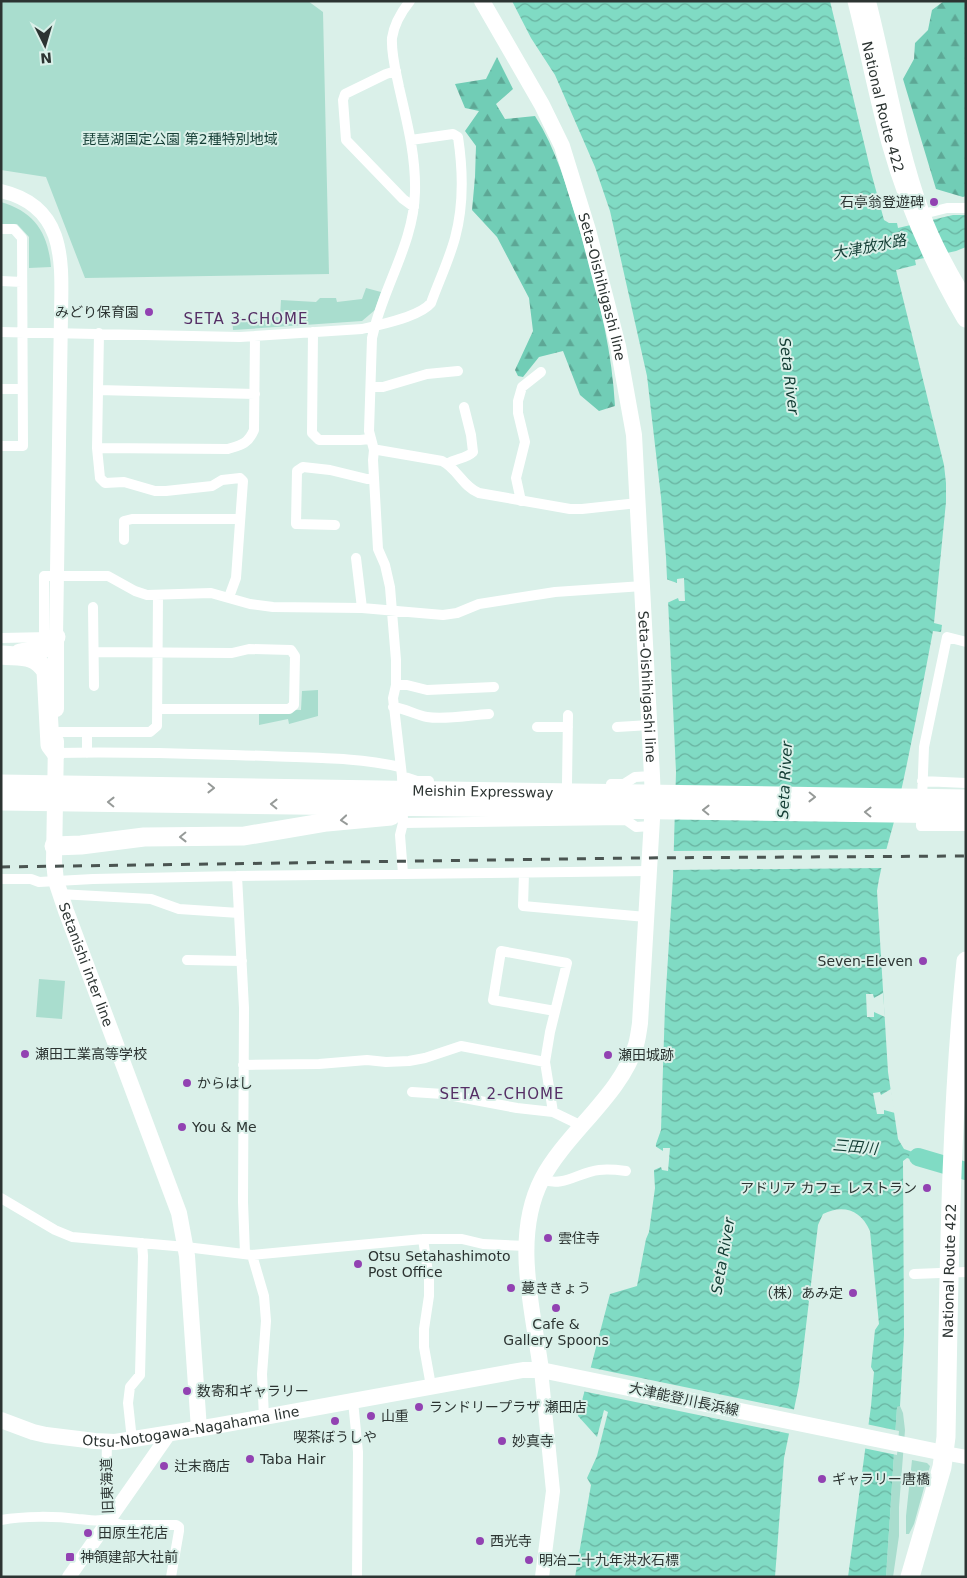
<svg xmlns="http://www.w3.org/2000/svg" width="967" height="1578" font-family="'DejaVu Sans','Noto Sans JP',sans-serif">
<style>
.forest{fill:url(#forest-firs)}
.park{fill:#a9ddce}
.water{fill:url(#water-waves)}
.pier{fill:#daf0e9}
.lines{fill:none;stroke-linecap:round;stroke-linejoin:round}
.river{stroke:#80dbc4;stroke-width:18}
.street{stroke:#fff;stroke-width:10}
.secondary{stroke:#fff;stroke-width:14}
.primary{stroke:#fff;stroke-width:16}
.highway{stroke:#fff;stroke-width:19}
.rail{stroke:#4a5451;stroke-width:3;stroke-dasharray:9 9;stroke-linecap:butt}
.oneway{stroke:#969a98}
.poi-dot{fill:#9242b2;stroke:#daf0e9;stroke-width:2}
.labels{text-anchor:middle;stroke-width:4;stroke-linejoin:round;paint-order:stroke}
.street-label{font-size:14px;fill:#2c3432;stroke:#daf0e9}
.park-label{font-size:14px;fill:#143e35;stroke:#daf0e9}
.poi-label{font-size:14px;fill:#2c3432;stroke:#daf0e9;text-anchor:start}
.water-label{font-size:15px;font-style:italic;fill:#133d34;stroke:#daf0e9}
.neighbourhood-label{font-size:15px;letter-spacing:1px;fill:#552e65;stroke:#daf0e9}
</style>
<defs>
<pattern id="forest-firs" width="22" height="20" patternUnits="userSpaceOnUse" patternTransform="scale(1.25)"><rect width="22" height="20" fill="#71cdb6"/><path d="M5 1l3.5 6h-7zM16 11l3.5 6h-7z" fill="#5da795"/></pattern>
<pattern id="water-waves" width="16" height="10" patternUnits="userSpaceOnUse" patternTransform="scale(1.25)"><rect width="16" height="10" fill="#80dbc4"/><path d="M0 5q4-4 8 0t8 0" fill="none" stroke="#69b2a0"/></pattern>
</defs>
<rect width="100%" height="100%" fill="#daf0e9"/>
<path class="forest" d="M944 1H966V196L963 197 936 189 903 79 914 59 915 43 928 30 932 10Z
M497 57 513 89 496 104 505 119 535 116C556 149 567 187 578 224 595 284 612 345 615 406L599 411 580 395 563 351 539 357 523 377 518 376 515 370 533 331 529 298 497 237 472 210 475 177 476 146 465 131 479 111 465 108 455 84 486 79Z"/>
<path class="park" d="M1 1H308L323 12 329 274 85 278 46 177 1 170Z
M1 202C35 212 48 233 51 267L29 268V237L17 224H1Z
M366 288 381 292 375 310 362 321 233 330 232 315 253 320 264 317H280L281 300 316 302 320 298H336L337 302 362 299Z
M318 690V716L289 724 288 719 259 725V712L276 709 301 710 302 691Z
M39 979 65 981 62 1019 36 1017Z
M900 1406 903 1413 905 1430 899 1507V1536L893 1577H886L897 1407Z
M912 1460 927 1463 930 1466 914 1524 909 1534H906V1516Z"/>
<path class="water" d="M512 1H830L871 172 884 220 889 223H897L898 228 953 215H966V247L956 251 915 260 916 265 896 270 944 465 946 483V502L934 623 942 625 941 632 933 631C922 689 911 747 898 805 892 834 881 862 877 891L888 1072 898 1139 904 1149 927 1157 940 1159V1169L907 1158 903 1161 904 1335 900 1406 897 1407 886 1577H848L871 1406 874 1372 871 1367 875 1330 879 1324 870 1231C861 1210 843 1204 823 1214L818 1225 799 1385 784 1458 775 1577H575L591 1485 587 1478 597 1456 608 1412 604 1410 597 1437 578 1416 610 1294 637 1286 646 1239 649 1232 655 1188 654 1172 656 1144 661 1130 665 1006 673 877 676 772 666 557 661 497 647 376 610 211 595 167 555 75 531 38Z"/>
<path class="pier" d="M684 578 685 601H679L678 598 667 603 666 579 677 583V579Z
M889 849 883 868 671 870V851Z
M883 993 885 1017 874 1012V1017H867L866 994H873L874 998Z
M891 1089 895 1113 884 1110V1114H877L873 1093 880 1092 881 1095Z
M655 1146 663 1151V1148H670L668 1171 662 1170 661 1167 652 1171Z
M588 1367 796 1410 791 1434 582 1391Z
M866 1424 899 1431 897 1455 863 1448Z"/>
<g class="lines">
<path class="river" d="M918 1157 966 1171"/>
<path class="street" d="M871 1C889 71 900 144 925 213 935 241 950 268 966 295
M396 71 386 74 345 94 343 100 346 140 403 199 414 207
M919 215 947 208H966
M1 229H14L22 238 23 446H1
M1 281 22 282
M1 332 240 337 362 329 375 326C387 281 414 240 415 192 416 156 407 122 399 87 396 72 391 54 392 38 394 25 402 11 410 1
M313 332 312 433 319 440H360L370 439
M99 333 97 448 100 478 105 483 124 482 155 491H166L212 486 222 480 240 478 243 481 236 578 229 597
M371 387H383L427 374 458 371
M1 389H22
M98 390 255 394
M97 448 228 449C241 445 248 444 254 430L255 336
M374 450H378L442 461C457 468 463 487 479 493L570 509H582L638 503
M447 464C456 458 466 459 473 452L471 435 464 407
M521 501 516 478 525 442 518 413V401L522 387 541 372
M335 525 296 524 297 471 303 467 330 470 367 479H374
M124 540V521L132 519H240
M356 558 362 608
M93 607 94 686
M44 637V576H108L135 591 147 595 211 593 250 604 273 607 362 608 443 615 457 613 479 604 555 592 643 586
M1 638 50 637
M966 642 947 637 924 747 921 826H966
M94 652 232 653 249 649 291 650 295 656 294 705 289 709H157
M396 685H407L427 690 494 687
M393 707C405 708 415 715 427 717 446 720 470 715 489 714
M537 727H568
M617 727 650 725
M56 732H150L157 726 158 595
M56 753C126 751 197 754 267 756 311 758 356 757 400 767
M87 753V732
M402 776 417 781H429
M922 781 966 783
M567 784 568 715
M611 784H624L635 777 652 776
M403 823 626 820 636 827 651 826
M524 873 523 906 646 917
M403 874 400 835 403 823 402 776 393 698 396 685V660L392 612 390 587 385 565 378 549 373 460 374 450 369 431 372 338 375 326C391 322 421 315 431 303 439 281 449 260 455 238 464 205 463 170 458 137L453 134 411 140
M237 876 244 1008 243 1202 245 1253
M1 879H31L39 882 93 879 237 876 649 871
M59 894 151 899 179 909 239 913
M187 960 242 961
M545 1062 550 1032 567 963 501 951 493 1000 555 1011
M243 1065 319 1064 367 1060 386 1062 409 1061 425 1058 461 1046 545 1062 553 1112
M412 1092 443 1094 517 1108 553 1112 582 1126
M542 1179C563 1188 579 1172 599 1170 608 1169 618 1170 626 1171
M1 1198 55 1230 72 1237 186 1247 252 1255 423 1239H462L483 1244 527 1246
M423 1239 429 1279V1296L424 1329V1347L431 1386
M252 1255 264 1296 266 1321 262 1374 264 1417
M914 1274 966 1272
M353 1401 358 1452 357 1577
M132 1440 128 1403 130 1387 140 1375 143 1256 142 1243
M107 1442 106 1493 109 1519
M1 1520C24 1516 55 1516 78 1519 91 1520 95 1522 109 1519L115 1523 123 1525H176L179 1527V1531L171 1577"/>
<path class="secondary" d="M1 191C66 206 62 261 61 314L56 637
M541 1370 553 1491 542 1577
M944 1453 966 1457
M69 1577 169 1434"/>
<g class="primary">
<path id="s1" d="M482 1 542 105 562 146 588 230 618 346 634 435 652 776 653 802 640 1023C639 1030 638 1038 636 1045 621 1095 566 1133 542 1179 512 1237 533 1309 541 1370"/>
<path d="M56 637V709"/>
<path id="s2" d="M56 741 54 862 56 881 66 911 179 1213 187 1256 199 1429"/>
<path id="s3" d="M1 1420 33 1432 46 1435 95 1441 115 1442 215 1426 523 1370H541L944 1453"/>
</g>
<g class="highway">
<path id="s4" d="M857 1C869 48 878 96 891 143 908 204 934 263 966 318"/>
<path d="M20 653 46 648 56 637"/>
<path d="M1 655C21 657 34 653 46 671L50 745 56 753"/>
<path id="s5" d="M1 784 966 799"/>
<path d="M1 801 966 814"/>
<path d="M54 846 81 845 144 837 244 836 327 822 391 816"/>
<path id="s6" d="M910 1577 942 1467 946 1437C949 1278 950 1119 966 961"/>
</g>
<path class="rail" d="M1 867 631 858 966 856"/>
</g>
<defs><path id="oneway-chevron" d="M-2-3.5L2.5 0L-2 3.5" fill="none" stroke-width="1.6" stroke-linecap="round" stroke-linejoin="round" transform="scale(1.25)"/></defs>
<g class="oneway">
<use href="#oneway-chevron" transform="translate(211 788) rotate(1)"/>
<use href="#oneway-chevron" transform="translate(812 797) rotate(1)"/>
<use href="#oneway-chevron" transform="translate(111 802) rotate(-179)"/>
<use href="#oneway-chevron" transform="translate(274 804) rotate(-179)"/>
<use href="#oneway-chevron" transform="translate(706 810) rotate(-179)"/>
<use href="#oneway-chevron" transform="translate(868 812) rotate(-179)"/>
<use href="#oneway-chevron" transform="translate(344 820) rotate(175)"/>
<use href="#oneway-chevron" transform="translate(183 837) rotate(179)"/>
</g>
<g class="poi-dot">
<circle cx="934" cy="202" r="5"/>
<circle cx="149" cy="312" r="5"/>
<circle cx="923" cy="961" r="5"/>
<circle cx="25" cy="1054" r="5"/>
<circle cx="608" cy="1055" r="5"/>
<circle cx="187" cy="1083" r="5"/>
<circle cx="182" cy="1127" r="5"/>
<circle cx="927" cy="1188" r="5"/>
<circle cx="548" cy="1238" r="5"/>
<circle cx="358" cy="1264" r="5"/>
<circle cx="511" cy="1288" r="5"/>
<circle cx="853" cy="1293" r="5"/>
<circle cx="556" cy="1308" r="5"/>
<circle cx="187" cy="1391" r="5"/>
<circle cx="419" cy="1407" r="5"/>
<circle cx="371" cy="1416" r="5"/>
<circle cx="335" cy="1421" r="5"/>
<circle cx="502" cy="1441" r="5"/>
<circle cx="250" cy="1459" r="5"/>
<circle cx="164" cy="1466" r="5"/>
<circle cx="822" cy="1479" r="5"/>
<circle cx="88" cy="1533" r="5"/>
<circle cx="480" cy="1541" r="5"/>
<rect x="65" y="1552" width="10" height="10" rx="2.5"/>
<circle cx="529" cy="1560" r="5"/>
</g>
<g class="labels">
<g class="street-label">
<text dy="5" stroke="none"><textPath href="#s4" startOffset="109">National Route 422</textPath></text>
<text dy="5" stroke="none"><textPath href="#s1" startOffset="312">Seta-Oishihigashi line</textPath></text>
<text dy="5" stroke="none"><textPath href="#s1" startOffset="716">Seta-Oishihigashi line</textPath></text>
<text dy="5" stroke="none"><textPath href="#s5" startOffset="482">Meishin Expressway</textPath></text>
<text dy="5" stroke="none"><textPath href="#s2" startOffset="229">Setanishi inter line</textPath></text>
<text dy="5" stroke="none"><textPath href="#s6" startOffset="311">National Route 422</textPath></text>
<text transform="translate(684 1399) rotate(12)" y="5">大津能登川長浜線</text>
<text dy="5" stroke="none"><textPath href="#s3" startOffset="194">Otsu-Notogawa-Nagahama line</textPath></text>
<text transform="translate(107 1486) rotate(-92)" y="5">旧東海道</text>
</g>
<g class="park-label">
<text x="180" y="144">琵琶湖国定公園 第2種特別地域</text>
</g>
<g class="poi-label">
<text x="924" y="207" text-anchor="end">石亭翁登遊碑</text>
<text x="139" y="317" text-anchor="end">みどり保育園</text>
<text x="913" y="966" text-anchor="end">Seven-Eleven</text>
<text x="35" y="1059">瀬田工業高等学校</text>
<text x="618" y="1060">瀬田城跡</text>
<text x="197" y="1088">からはし</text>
<text x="192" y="1132">You &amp; Me</text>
<text x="917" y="1193" text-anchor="end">アドリア カフェ レストラン</text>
<text x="558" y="1243">雲住寺</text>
<text x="368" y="1261">Otsu Setahashimoto<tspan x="368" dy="16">Post Office</tspan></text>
<text x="521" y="1293">蔓ききょう</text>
<text x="843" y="1298" text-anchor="end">（株）あみ定</text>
<text x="556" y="1329" text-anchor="middle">Cafe &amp;<tspan x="556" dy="16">Gallery Spoons</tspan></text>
<text x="197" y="1396">数寄和ギャラリー</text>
<text x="429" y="1412">ランドリープラザ 瀬田店</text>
<text x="381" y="1421">山重</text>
<text x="335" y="1442" text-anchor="middle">喫茶ぼうしや</text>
<text x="512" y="1446">妙真寺</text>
<text x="260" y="1464">Taba Hair</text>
<text x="174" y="1471">辻末商店</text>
<text x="832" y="1484">ギャラリー唐橋</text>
<text x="98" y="1538">田原生花店</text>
<text x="490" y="1546">西光寺</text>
<text x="80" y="1562">神領建部大社前</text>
<text x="539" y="1565">明冶二十九年洪水石標</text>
</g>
<g class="water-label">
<text transform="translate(869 247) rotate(-11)" y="5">大津放水路</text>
<text transform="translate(789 376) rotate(83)" y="5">Seta River</text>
<text transform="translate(785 780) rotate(-87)" y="5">Seta River</text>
<text transform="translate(855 1147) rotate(5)" y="5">三田川</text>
<text transform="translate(723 1256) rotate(-80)" y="5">Seta River</text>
</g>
<g class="neighbourhood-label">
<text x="246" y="324">SETA 3-CHOME</text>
<text x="502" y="1099">SETA 2-CHOME</text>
</g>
</g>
<rect width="967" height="1578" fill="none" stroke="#2c3432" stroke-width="5"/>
<g transform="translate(45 45) rotate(175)" stroke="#daf0e9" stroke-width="4" paint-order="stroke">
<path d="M0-4L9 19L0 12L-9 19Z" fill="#2c3432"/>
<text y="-8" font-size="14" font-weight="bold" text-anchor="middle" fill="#2c3432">N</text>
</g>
</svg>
